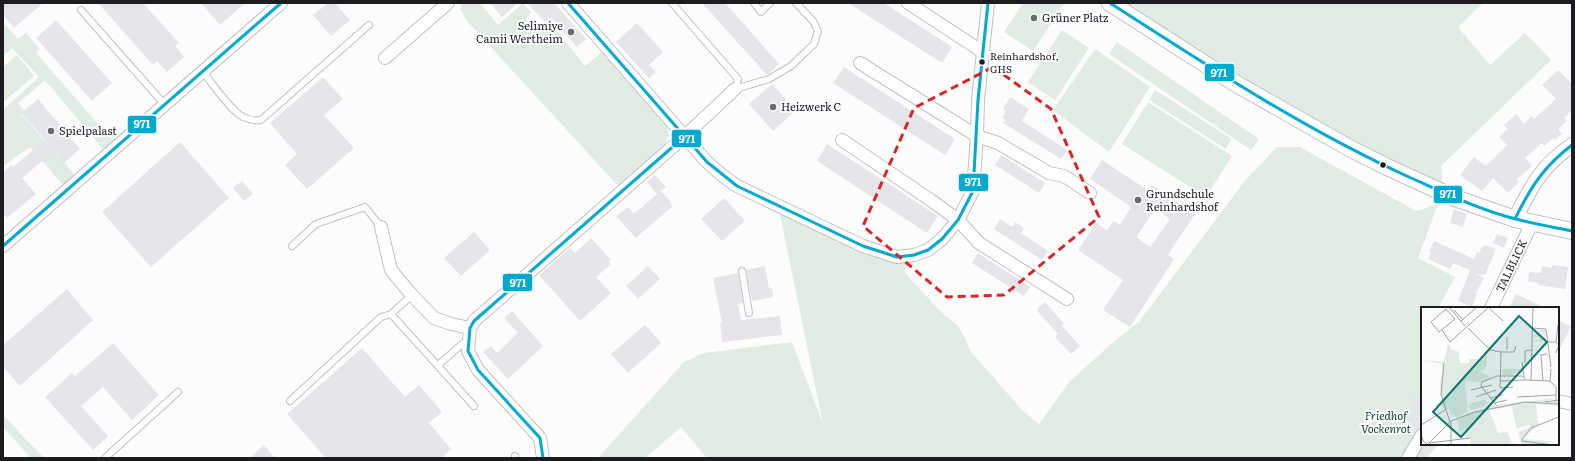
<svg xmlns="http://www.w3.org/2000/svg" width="1575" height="461" font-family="Literata,serif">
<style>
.green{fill:#dfebe3}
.building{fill:#e4e5e9;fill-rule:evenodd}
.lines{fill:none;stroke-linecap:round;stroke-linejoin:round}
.service-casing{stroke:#c1c1c3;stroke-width:8}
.minor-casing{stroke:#c1c1c3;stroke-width:14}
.tertiary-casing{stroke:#c1c1c3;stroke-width:16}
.secondary-casing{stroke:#c1c1c3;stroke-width:18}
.service{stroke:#fff;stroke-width:6}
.minor{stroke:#fff;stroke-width:12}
.tertiary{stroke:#fff;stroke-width:14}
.secondary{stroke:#fff;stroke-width:16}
.bus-1-casing{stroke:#fbfcfd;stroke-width:6}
.bus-1{stroke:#00a9ce;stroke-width:3}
.marked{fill:none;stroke:#d62828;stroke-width:3;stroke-dasharray:8 5;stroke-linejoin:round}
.poi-dot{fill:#6a6b6d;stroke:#fbfcfd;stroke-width:1.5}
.bus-dot{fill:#1c1d20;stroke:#fbfcfd;stroke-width:1.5}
.labels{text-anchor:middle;stroke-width:4;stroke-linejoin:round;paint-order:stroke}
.bus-label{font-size:10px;fill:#1c1d20;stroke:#fbfcfd;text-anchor:start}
.poi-label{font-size:11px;fill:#1c1d20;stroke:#fbfcfd;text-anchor:start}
.street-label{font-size:11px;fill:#1c1d20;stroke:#fbfcfd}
.park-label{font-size:11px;font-style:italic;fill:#12462b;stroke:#fbfcfd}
.inset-road{fill:none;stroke:#a2a3a4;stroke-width:1}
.view{fill:#0f766e;fill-opacity:0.15;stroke:#0f766e;stroke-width:2}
.inset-edge{fill:none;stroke:#1c1d20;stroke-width:2}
.line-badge{stroke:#fbfcfd;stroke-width:1.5}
.badge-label{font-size:11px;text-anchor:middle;font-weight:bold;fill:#fff}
</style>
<rect width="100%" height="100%" fill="#fcfcfc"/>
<path class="green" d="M462 3H480L498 25 523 3 531 12 526 20 539 36 552 24 585 66 602 52 666 125 669 135 665 144 619 187 467 21 460 8Z
M1023 3H1062L1064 4 1033 51 1004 32Z
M1110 3H1483L1458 27 1490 65 1525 33 1551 60 1441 166 1443 193Z
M3 22 18 39 26 33 40 49 36 53 113 141 103 149 45 80 18 103 24 110 21 114 75 175 63 185 30 147 3 166V110L39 77 12 48 3 56Z
M1062 30 1089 48 1055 100 1028 82Z
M1117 42 1259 139 1251 150 1109 54Z
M1095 49 1150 87 1109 152 1053 110Z
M17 55 34 76 5 101 3 99V67Z
M1155 90 1232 139 1226 149 1149 100Z
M1148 102 1232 156 1206 197 1122 144Z
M1277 147H1300L1416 211 1438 204 1418 258 1455 277 1438 308H1422V444H1438L1427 458H707L681 427 645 458H598L684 362 704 353 792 342 823 424 778 205 864 246 914 255 904 272 943 314 957 325 964 336 971 352 1023 411 1039 424 1070 381 1118 338 1139 322 1244 182Z
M3 415 44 458H31L3 427Z"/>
<path class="building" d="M3 3H43L14 28 3 15Z
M98 3H143L179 43 175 46 184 57 167 72 157 61 153 65Z
M201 3H245L220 25Z
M328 3H335L350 20 331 36 313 15Z
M490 3H518L502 17Z
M527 3H554L586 39 577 47 551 17 545 22Z
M702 3H725L779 64 767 75Z
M848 3H884L952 47 942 63Z
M56 20 112 83 92 101 36 38Z
M637 23 663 52 649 65 656 72 649 78 616 42Z
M844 67 955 139 945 155 833 83Z
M1558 70 1572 84V110L1564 118 1567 121 1558 129 1562 134 1555 140 1553 138 1544 146 1542 143 1525 158 1532 166 1516 180 1519 182 1508 193 1493 178 1482 191 1460 175 1474 157 1486 166 1507 145 1499 137 1508 129 1504 125 1516 114 1524 124 1532 116 1534 119 1556 99 1542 85Z
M323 77 343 99 324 115 354 148 307 189 285 165 297 154 270 123Z
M772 84 796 110 773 131 749 104Z
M1010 97 1029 109 1022 121 1067 150 1061 159 1003 123 1006 120 1002 118 1006 111 1003 109Z
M38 99 80 149 64 163 54 151 22 178 36 194 7 218 3 213V172L12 165 13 167 45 140 21 113Z
M180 142 229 198 151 267 102 212Z
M827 144 938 216 927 233 817 161Z
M1001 155 1045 183 1039 193 995 165Z
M1102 160 1149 191 1152 185 1195 214 1168 255 1174 259 1130 327 1103 310 1123 280 1078 250 1096 223 1107 230 1114 221 1120 225 1131 207 1090 179ZM1155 209 1170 219 1150 247 1136 237Z
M655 175 666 187 661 191 671 202 670 203 673 206 636 238 616 216 628 207 634 214 657 194 647 182Z
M242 181 253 194 244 201 233 188Z
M724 198 745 221 722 241 701 219Z
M1454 209 1467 214 1463 227 1450 223Z
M1000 219 1012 227 1015 222 1024 228 1021 233 1048 251 1042 260 994 229Z
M474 232 490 250 461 276 444 258Z
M1497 234 1508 238 1504 248 1493 243Z
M591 238 611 260 609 262 611 264 596 277 611 293 580 321 539 275 570 248 575 253Z
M1434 241 1474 259 1477 252 1479 253 1482 246 1484 247 1485 245 1496 249 1485 275 1477 274 1484 278 1476 293 1477 294 1472 307 1458 301 1470 270 1453 263 1450 269 1428 259 1431 252 1429 251Z
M978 253 1030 287 1024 296 972 263Z
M1552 265 1568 267 1565 289 1538 285V283L1528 281 1529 272 1541 273 1542 266 1552 268Z
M648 266 660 279 638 299 626 286Z
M765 266 769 289 772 288 773 297 752 301 746 270Z
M738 273 743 303 738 304 741 320 780 316 782 335 722 342 720 323H722L713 278Z
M67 289 93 320 20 386 3 367V345Z
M1516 294 1545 308H1509Z
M1045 302 1064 324 1062 326 1080 346 1071 354 1055 337 1058 334 1038 312V308Z
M512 311 543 346 508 379 483 352 491 346 497 353 518 333 504 318Z
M1558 320 1571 327 1558 352Z
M645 325 661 343 628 373 611 354Z
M113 343 159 395 132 420 103 387 81 406 108 436 93 450 45 397 72 373 75 376Z
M362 348 405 397 419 385 442 412 429 423 451 449 441 458H326L287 414Z
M1422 390V415L1415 425 1404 418Z
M264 445 275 458H250Z"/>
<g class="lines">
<g class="service-casing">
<path id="service" d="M672 3 738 79 735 89
M754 3 761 12 770 3
M81 10 165 105
M203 72C213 84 230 110 243 117 249 120 255 121 261 120L369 25
M735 89 769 79 791 66 814 44 818 31 813 21 796 3
M292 246 316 224 365 207 381 227
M742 271 749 313
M391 314 474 406
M438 365 468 339
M290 401 381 317 391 314 412 295
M515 456V458
M105 458 178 392"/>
</g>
<g class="minor-casing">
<g id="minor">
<path d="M568 3 707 162 723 176 737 186 863 246 897 257 914 255 928 250 942 239 958 220 973 191 977 136 978 100 988 3"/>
<path d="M908 3 983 52"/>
<path d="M385 58 448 3"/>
<path d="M860 63 977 136 998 143 1049 173 1064 176 1090 193"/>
<path d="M842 140 932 201 958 220 979 243 1067 299"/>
<path d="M381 227 391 270 410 293 434 318 451 324 470 328"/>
<path d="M3 246 281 3"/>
<path id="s1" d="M1491 308 1532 223"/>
<path d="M1558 401 1572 404"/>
<path d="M543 458 540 438 478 370 468 351 470 328 474 321 685 136 735 89"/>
<path d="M1408 458 1422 435"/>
</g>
</g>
<g class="tertiary-casing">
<path id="tertiary" d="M1515 219C1531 187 1541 166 1572 145"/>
</g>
<g class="secondary-casing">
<path id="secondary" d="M1110 3 1233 82 1351 149 1387 167 1455 198 1515 219 1572 231"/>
</g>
<use href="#service" class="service"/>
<use href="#minor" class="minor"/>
<use href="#tertiary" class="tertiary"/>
<use href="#secondary" class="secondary"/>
<g class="bus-1-casing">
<path id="bus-1" d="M568 3 707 162 737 186 863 246 897 257 914 255 928 250 942 239 958 220 973 191 978 100 988 3
M1110 3C1208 66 1305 130 1411 178 1445 193 1480 210 1516 219 1534 224 1553 227 1572 231
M1515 219C1530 188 1544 166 1572 145
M3 246 281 3
M543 458 540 438 478 370 468 351 470 328 474 321 685 136"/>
</g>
<use href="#bus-1" class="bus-1"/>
</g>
<path class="marked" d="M993 67 1051 109 1099 217 1004 295 947 297 863 226 914 108Z"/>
<g class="poi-dot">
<circle cx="1034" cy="18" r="4"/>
<circle cx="571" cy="32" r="4"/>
<circle cx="773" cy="107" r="4"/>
<circle cx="51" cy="131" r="4"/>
<circle cx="1138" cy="200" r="4"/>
</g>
<g class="bus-dot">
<circle cx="982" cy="62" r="3.5"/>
<circle cx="1383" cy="165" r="3.5"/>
</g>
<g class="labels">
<g class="bus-label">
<text x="990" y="60">Reinhardshof,<tspan x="990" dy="13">GHS</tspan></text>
</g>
<g class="poi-label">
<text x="1042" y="22">Grüner Platz</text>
<text x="563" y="30" text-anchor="end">Selimiye<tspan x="563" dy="13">Camii Wertheim</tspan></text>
<text x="781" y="111">Heizwerk C</text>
<text x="59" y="135">Spielpalast</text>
<text x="1146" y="198">Grundschule<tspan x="1146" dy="13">Reinhardshof</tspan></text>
</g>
<g class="street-label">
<text dy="4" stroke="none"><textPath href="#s1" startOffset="47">TALBLICK</textPath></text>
</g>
<g class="park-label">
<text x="1386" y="420">Friedhof<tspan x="1386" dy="13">Vockenrot</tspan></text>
</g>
</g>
<g transform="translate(1421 307)">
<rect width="138" height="138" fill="#fcfcfc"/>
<path d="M116 22 124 23 125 34H111L118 33V30H111L115 28ZM27 36 30 42 38 45 39 56H48V52H63V44H65L66 58 62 64 58 63 71 71 60 75 44 74 47 104 35 111 33 107 30 108 28 102 23 103 21 98 19 80 22 57 0 53 23 55ZM81 62H99L101 63 90 68H81ZM135 91 125 94H138V99L115 97 117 118 102 132 128 134V137L132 138H101L97 125 110 120 108 118 97 121 96 124 91 99 68 103 77 126 86 125 91 136 99 138H49V131L45 132V121L38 125 37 113 43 108 75 98ZM65 92 66 97 62 100 49 103 48 97Z" fill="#dfebe3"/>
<path class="inset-road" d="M28 0 44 19M67 0 82 14M25 2 34 12 18 25 10 15ZM33 3 42 13M40 14 56 0M47 21 69 43 80 45 79 81 92 80M111 21 125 22 130 60M21 23 29 35 68 0M126 35H135L137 18M135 35 138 38 135 46M86 43V30M80 45H93L95 39M101 55 103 70M23 56 20 87 29 115M104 56V44L110 43M110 73 112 0M80 74 105 73M122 74 120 48 126 47M129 74 130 62M50 83 71 78M55 90 75 83M96 90 135 88M69 91 81 88M124 95 138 93M73 96 86 93M76 99 60 79 61 75 76 69H101L106 73 129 74 135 80V93M0 118 24 103M0 127 2 134 6 137M8 136 49 131M6 138 30 114 54 105 104 95 138 97M30 138V114M132 138 101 134V132L110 121 138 110"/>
<path class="view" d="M98 9 126 35 40 130 12 105Z"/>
<rect width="138" height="138" class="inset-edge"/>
</g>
<g class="line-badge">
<rect x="1204" y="63" width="31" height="19" rx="4" fill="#00a9ce"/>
<rect x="127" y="115" width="30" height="19" rx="4" fill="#00a9ce"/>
<rect x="671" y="129" width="31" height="19" rx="4" fill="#00a9ce"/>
<rect x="958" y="173" width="31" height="19" rx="4" fill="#00a9ce"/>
<rect x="1433" y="185" width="30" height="19" rx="4" fill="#00a9ce"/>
<rect x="502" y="273" width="31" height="19" rx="4" fill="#00a9ce"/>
</g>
<g class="badge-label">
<text x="1219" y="77">971</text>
<text x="142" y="128">971</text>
<text x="687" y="143">971</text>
<text x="973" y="186">971</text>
<text x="1448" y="198">971</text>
<text x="518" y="287">971</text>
</g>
<rect width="1575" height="461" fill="none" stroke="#1c1d20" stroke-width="8"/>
</svg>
